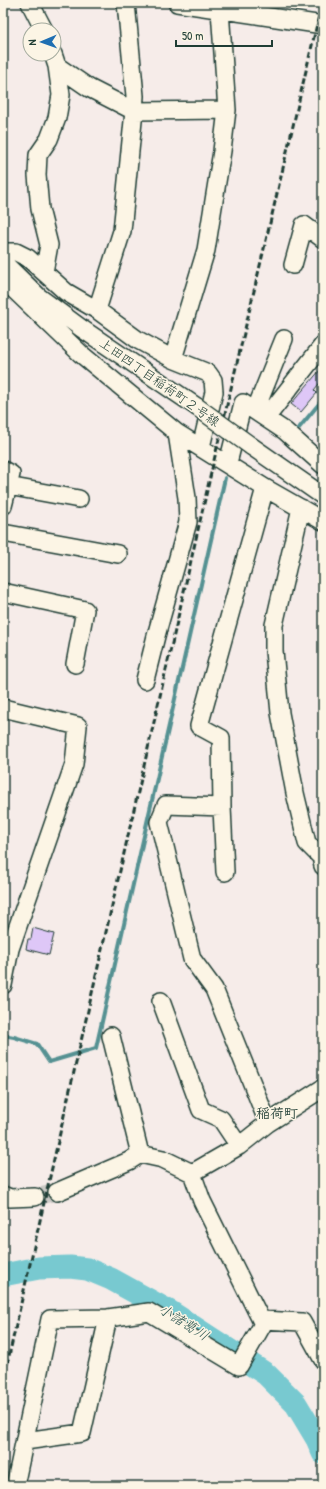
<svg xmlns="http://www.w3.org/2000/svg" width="326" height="1489" font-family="'Patrick Hand','Klee One',sans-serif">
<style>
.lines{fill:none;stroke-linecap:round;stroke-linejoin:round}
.stream{stroke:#549192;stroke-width:4}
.river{stroke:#78c9d0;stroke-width:23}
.building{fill:#dec7f7;stroke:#1f3d34}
.minor-tunnel{stroke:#cbc9c5;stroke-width:17;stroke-dasharray:17 8;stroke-linecap:butt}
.minor-casing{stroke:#1f3d34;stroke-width:20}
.minor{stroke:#fcf5e5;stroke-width:17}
.rail{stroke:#1f3d34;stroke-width:3;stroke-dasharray:6 3;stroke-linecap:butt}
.minor-bridge-casing{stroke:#1f3d34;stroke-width:20;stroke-linecap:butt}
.minor-bridge{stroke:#fcf5e5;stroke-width:17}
.labels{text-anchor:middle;stroke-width:3;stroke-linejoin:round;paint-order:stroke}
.street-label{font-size:13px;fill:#1f3d34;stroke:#fcf5e5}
.neighbourhood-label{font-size:14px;font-weight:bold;fill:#1f3d34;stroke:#fcf5e5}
.water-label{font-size:14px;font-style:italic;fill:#315953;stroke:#fcf5e5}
</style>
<rect width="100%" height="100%" fill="#f6ece9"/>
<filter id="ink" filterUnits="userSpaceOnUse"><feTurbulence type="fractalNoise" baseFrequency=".025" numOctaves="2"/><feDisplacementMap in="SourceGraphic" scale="8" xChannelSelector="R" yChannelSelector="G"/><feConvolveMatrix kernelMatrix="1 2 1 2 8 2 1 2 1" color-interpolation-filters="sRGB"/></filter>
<g filter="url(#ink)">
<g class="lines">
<path class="stream" d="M299 428 323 399
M3 1035 14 1037 37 1044 49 1062 96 1048 225 478"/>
<path class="river" d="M3 1275 39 1268 70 1267 87 1269 111 1279 169 1311 266 1374 296 1404 317 1439 323 1453"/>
</g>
<path class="building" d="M321 369 323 370V379L314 390 317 393 301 412 291 404Z
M33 928 54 934 49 955 26 949 28 939H31Z"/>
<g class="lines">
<path class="minor-tunnel" d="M35 1197 57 1192"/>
<g class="minor-casing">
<path id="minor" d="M30 3 44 30
M177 3 323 25
M57 66 89 88 134 111 227 110 220 10
M3 252H16L28 258 66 292 97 310 138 340 173 359 208 373 213 380 214 392 201 447
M3 262 39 297 81 328 197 407
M293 265 304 225 323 239
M44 272 49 245 40 209 37 175 38 155 49 139 57 118 61 95 57 66 53 54
M3 279 81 354 177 433 265 488 323 521
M97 310 122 231 134 111 135 96 126 3
M173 359 206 250 222 151 227 110
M255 411 284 339
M266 418 323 345
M251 446 323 496
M228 463 243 403 285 431 323 465
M3 470 11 474 3 506
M8 486 79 499
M265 488 199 726 221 738 222 807 166 805 159 822 192 959 214 989 268 1123
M301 508 274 625V651L280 713 295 793 307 843 321 857 323 866
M3 533 118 554
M3 592 85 610 75 664
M145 680 156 636 188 522 187 498 177 433
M3 708 78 726 74 764 10 949H3
M222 807 225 872
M3 985 10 949
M161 1001 201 1110 221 1119 239 1146
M111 1036 140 1154
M192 1173 239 1146 268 1123 323 1088
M3 1195 10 1198 35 1197
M261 1320 302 1322 323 1360
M25 1441 82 1433 108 1318
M15 1486 50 1319 108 1318 149 1312 239 1366 263 1324 202 1201 192 1173 163 1159 140 1154 129 1161 57 1192"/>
</g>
<use href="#minor" class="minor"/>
<path class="rail" d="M3 1382 211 473 322 3"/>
<g class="minor-bridge-casing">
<path id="minor-bridge" d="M197 407 251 446"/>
</g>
<use href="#minor-bridge" class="minor-bridge"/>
</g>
</g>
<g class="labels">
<g class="street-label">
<text transform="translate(160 382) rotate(35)" y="5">上田四丁目稲荷町２号線</text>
</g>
<g class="neighbourhood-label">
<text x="277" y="1118">稲荷町</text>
</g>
<g class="water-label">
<text transform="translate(184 1322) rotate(32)" y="5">小諸葛川</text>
</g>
</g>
<rect width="326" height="1489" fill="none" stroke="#fcf5e5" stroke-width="16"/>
<rect x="8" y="8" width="310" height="1473" fill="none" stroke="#1f3d34" stroke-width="1.5" filter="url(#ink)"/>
<g transform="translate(42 42) rotate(268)"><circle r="19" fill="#fcf5e5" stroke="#a4ab9e"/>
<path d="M0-3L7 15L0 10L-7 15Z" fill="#1f6fb2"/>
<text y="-6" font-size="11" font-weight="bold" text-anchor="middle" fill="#1f3d34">N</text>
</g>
<path d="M176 40v6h96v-6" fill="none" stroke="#1f3d34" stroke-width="2"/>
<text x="182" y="40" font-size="12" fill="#1f3d34" stroke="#fcf5e5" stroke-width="3" paint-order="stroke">50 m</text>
</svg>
